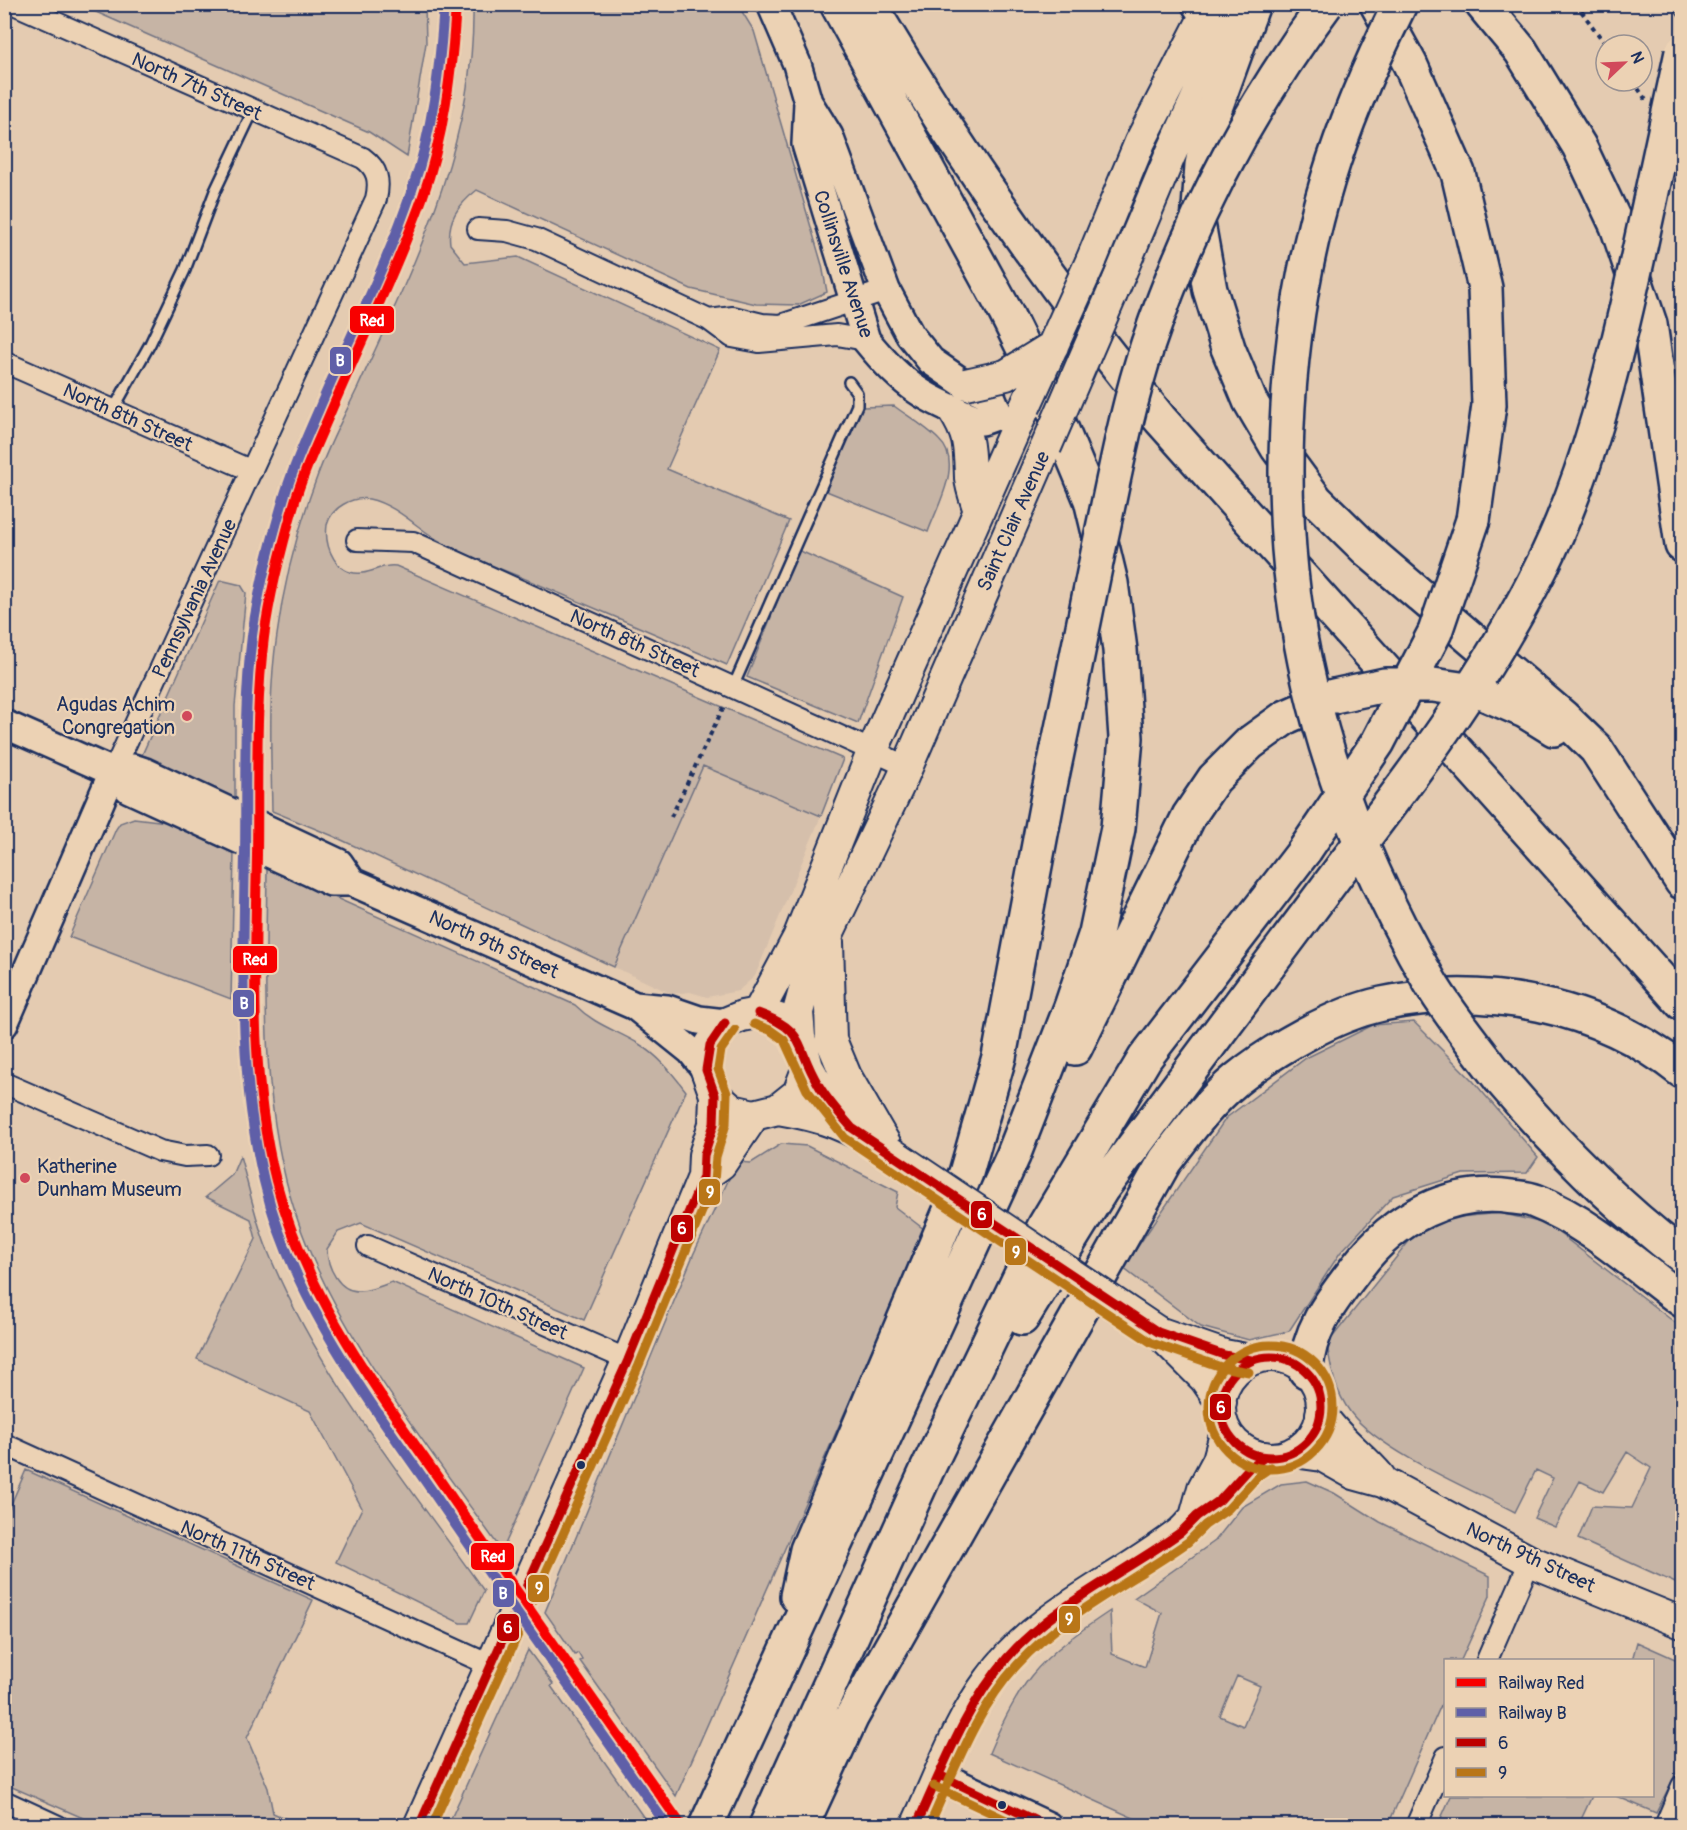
<svg xmlns="http://www.w3.org/2000/svg" width="1687" height="1830" font-family="Pangolin,sans-serif">
<style>
.built{fill:#d5bfab}
.green{fill:#c6b4a5;stroke:#707282;stroke-width:1.5;fill-rule:evenodd}
.lines{fill:none;stroke-linecap:round;stroke-linejoin:round}
.lane-casing{stroke:#1b2f5e;stroke-width:14}
.street-casing{stroke:#1b2f5e;stroke-width:24}
.secondary-casing{stroke:#1b2f5e;stroke-width:32}
.primary-casing{stroke:#1b2f5e;stroke-width:34}
.highway-casing{stroke:#1b2f5e;stroke-width:38}
.path{stroke:#1b2f5e;stroke-width:4;stroke-dasharray:4.5 4.5;stroke-linecap:butt}
.lane{stroke:#ecd2b4;stroke-width:9}
.street{stroke:#ecd2b4;stroke-width:20}
.secondary{stroke:#ecd2b4;stroke-width:27}
.primary{stroke:#ecd2b4;stroke-width:30}
.highway{stroke:#ecd2b4;stroke-width:33}
.rail-casing{stroke:#1b2f5e;stroke-width:7}
.rail{stroke:#ecd2b4;stroke-width:4.5;stroke-dasharray:14;stroke-linecap:butt}
.primary-bridge-casing{stroke:#1b2f5e;stroke-width:34;stroke-linecap:butt}
.highway-bridge-casing{stroke:#1b2f5e;stroke-width:38;stroke-linecap:butt}
.primary-bridge{stroke:#ecd2b4;stroke-width:30}
.highway-bridge{stroke:#ecd2b4;stroke-width:33}
.bus-1-casing{stroke:#ecd2b4;stroke-width:14}
.bus-2-casing{stroke:#ecd2b4;stroke-width:14}
.bus-1{stroke:#be0000;stroke-width:9}
.bus-2{stroke:#b97618;stroke-width:9}
.rail-1-casing{stroke:#ecd2b4;stroke-width:15}
.rail-2-casing{stroke:#ecd2b4;stroke-width:15}
.rail-1{stroke:#f80000;stroke-width:10}
.rail-2{stroke:#5f5fa8;stroke-width:10}
.poi-dot{fill:#d1495b;stroke:#ecd2b4;stroke-width:2}
.bus-dot{fill:#1b2f5e;stroke:#ecd2b4;stroke-width:2}
.labels{text-anchor:middle;stroke-width:4.5;stroke-linejoin:round;paint-order:stroke}
.street-label{font-size:20px;fill:#1b2f5e;stroke:#ecd2b4}
.poi-label{font-size:20px;fill:#1b2f5e;stroke:#ecd2b4;text-anchor:end}
.line-badge{stroke:#ecd2b4;stroke-width:2}
.badge-label{font-size:16px;text-anchor:middle;font-weight:bold;fill:#fff}
</style>
<rect width="100%" height="100%" fill="#e4cbb1"/>
<filter id="ink" filterUnits="userSpaceOnUse"><feTurbulence type="fractalNoise" baseFrequency=".0167" numOctaves="2"/><feDisplacementMap in="SourceGraphic" scale="12" xChannelSelector="R" yChannelSelector="G"/><feConvolveMatrix kernelMatrix="1 2 1 2 8 2 1 2 1" color-interpolation-filters="sRGB"/></filter>
<g filter="url(#ink)">
<path class="built" d="M703 766 821 816 755 976 738 991 707 997 690 992 672 994 614 967Z"/>
<path class="green" d="M80 5H425L426 43 407 157 369 132Z
M473 5H738L754 31 822 265 827 292 798 305 756 304 691 289 477 190C458 205 447 220 450 244L465 263 518 257 720 350 667 469 789 521 727 665C663 637 599 610 535 583 505 570 472 559 443 543 419 530 397 505 369 499 352 496 331 508 327 525 324 547 336 576 362 573 375 572 382 564 396 566L843 759 821 816 703 766 614 967 333 836 272 811C271 753 268 693 277 635 284 581 298 528 317 477 328 446 344 416 358 387 414 265 476 141 473 5Z
M894 406C909 417 926 427 939 440 964 463 937 506 928 532L824 490 863 407Z
M798 550 903 597 858 723 747 677Z
M220 580 241 585 246 593 235 706V798L142 755Z
M134 818 167 822 234 852 231 999 69 937 116 829 120 823Z
M267 867 575 1005C595 1025 616 1030 639 1044 659 1056 672 1073 686 1091L584 1320 361 1223 338 1232 327 1249C327 1267 339 1292 359 1291 370 1291 382 1286 392 1282L584 1368 502 1551C432 1451 333 1330 296 1215 259 1102 266 984 267 867Z
M1414 1022 1473 1081 1538 1157 1527 1173 1463 1174 1393 1196 1340 1253 1289 1331 1249 1340 1201 1327 1123 1268 1226 1118 1306 1058 1373 1025Z
M781 1144 807 1146 898 1192 895 1207 925 1230 676 1796 580 1661 582 1660 578 1653 575 1655 545 1612 694 1253 737 1162 751 1163Z
M240 1156C249 1187 255 1219 267 1249 317 1374 407 1482 484 1591L469 1623H460L336 1562 362 1508 310 1411 197 1359 256 1239 251 1219 206 1197 232 1175Z
M1500 1213 1547 1224 1682 1328V1586L1578 1539 1592 1506 1632 1508 1651 1468 1627 1452 1603 1492 1580 1481 1555 1527 1534 1518 1553 1478 1536 1470 1515 1512C1470 1489 1380 1451 1351 1413 1335 1392 1331 1369 1327 1344L1414 1235 1449 1218Z
M26 1470 313 1600 247 1738 268 1788 273 1813 300 1825H99L5 1784V1518Z
M1307 1481 1334 1493 1380 1522 1490 1576V1596L1461 1660H1446L1445 1696 1388 1825H1149L989 1753C1000 1727 1014 1698 1031 1676 1052 1650 1083 1629 1110 1611L1112 1654 1145 1667 1162 1613 1134 1598 1215 1541 1242 1507 1281 1484ZM1237 1676 1260 1686 1243 1726 1220 1716Z
M1637 1642 1682 1662V1761L1656 1813 1616 1796H1652V1660H1632Z
M528 1650 553 1684 551 1686 649 1825H448Z
M1451 1796H1592L1579 1824 1582 1825H1438Z"/>
<g class="lines">
<g class="lane-casing">
<path id="lane" d="M113 410 150 344 185 270 215 191 253 111
M733 687 857 405V393L849 382"/>
</g>
<g class="street-casing">
<path id="street" d="M14 4 363 158C378 169 380 181 376 199L113 772
M478 229 507 231 536 239 709 320 732 337 759 342 837 335 866 340
M709 320 733 317 762 324 781 325 886 290
M4 362 252 471
M357 540 413 542 908 767
M4 1083 160 1151 185 1156 208 1155
M368 1246 628 1360
M4 1444 492 1666
M1487 1660 1530 1561
M4 1801 58 1826
M1416 1826 1446 1757
M1665 1826 1682 1786"/>
</g>
<g class="secondary-casing">
<path id="secondary" d="M771 4 797 64 808 102 829 136 886 290 910 335 931 361 960 381 991 396 999 415 1017 425
M808 102 806 144 866 340C904 387 926 400 982 421L999 415
M4 724 113 772 129 789 310 872 331 882H352L635 1006 691 1051 706 1070
M113 772 133 768 145 772 339 863 352 882
M635 1006 667 1009 699 1020 725 1023
M4 1024 113 772
M939 1775 1048 1826"/>
</g>
<g class="primary-casing">
<path id="primary" d="M1091 261 1140 142 1211 4
M1112 294 1170 156 1218 51 1234 4
M953 410C970 436 969 448 970 478 971 489 976 501 979 511
M828 942 831 1040 846 1076 890 1152
M758 1013 798 938 873 750 1025 407
M800 1037 779 1019 758 1013 742 1016 725 1023 710 1045 706 1070 715 1095 732 1110 754 1115 778 1109 798 1093 808 1067 800 1037 798 1012 808 976 902 779 1046 447
M808 1067 818 1085 852 1128
M778 1109C825 1117 847 1125 887 1151
M703 1177 721 1164 754 1115
M1158 1332 1224 1355 1251 1360
M1160 1334 1205 1379 1221 1402
M1220 1407a51 51 0 1 1 102 0a51 51 0 1 1-102 0Z
M1321 1414C1337 1439 1361 1454 1380 1477
M1294 1452 1322 1456 1354 1474 1383 1482 1530 1561 1682 1623
M1195 1517 1203 1488 1218 1460 1226 1431
M419 1826 628 1360 703 1177 704 1155 714 1124 715 1095
M916 1826C939 1777 958 1722 990 1679 1036 1614 1120 1580 1181 1532 1187 1527 1191 1521 1197 1516 1204 1510 1213 1507 1220 1500 1237 1484 1241 1469 1265 1457"/>
</g>
<g class="highway-casing">
<path id="highway" d="M869 4C956 150 1053 288 1160 419L1682 1003
M1199 4 1206 14 1218 51
M1253 4 1211 119 1202 165 1198 223 1210 290 1228 348 1250 401 1277 447 1316 500 1366 549 1563 717 1596 749 1682 882
M1377 4 1410 64 1458 173 1485 288 1489 405 1473 520
M1482 4 1521 51 1579 146 1617 226 1650 324 1682 545
M1481 692 1525 711 1554 729
M1075 1048 1189 816 1214 779 1250 743 1286 717 1334 696
M1501 1080C1556 1145 1614 1204 1682 1256
M1022 1318 1101 1190 1343 866
M1306 1371C1308 1328 1333 1299 1358 1266 1394 1218 1451 1188 1512 1197 1520 1198 1528 1198 1535 1201 1589 1222 1636 1266 1682 1300
M797 1596 807 1550 966 1173 999 1057 1049 791
M706 1826 1013 1156 1071 1007 1096 933 1118 828 1126 738 1120 650 1111 583 1091 500 1052 406 1005 311 837 4
M766 1826 927 1470 1045 1225 1145 1058 1305 850
M801 1826 851 1718 1165 1161C1187 1132 1209 1102 1237 1079 1274 1049 1335 1014 1382 1004 1486 982 1599 1005 1682 1071"/>
</g>
<path class="path" d="M1576 4 1606 45
M1633 81 1646 100
M671 817 725 704"/>
<use href="#lane" class="lane"/>
<use href="#street" class="street"/>
<use href="#secondary" class="secondary"/>
<use href="#primary" class="primary"/>
<use href="#highway" class="highway"/>
<g class="rail-casing">
<path id="rail" d="M1673 4 1682 16"/>
</g>
<use href="#rail" class="rail"/>
<g class="primary-bridge-casing">
<path id="primary-bridge" d="M966 384 1006 375 1053 346
M1025 407 1091 261
M1046 447 1112 294
M890 1152 1158 1332"/>
</g>
<g class="highway-bridge-casing">
<path id="highway-bridge" d="M1400 4C1372 61 1346 119 1328 179 1280 338 1272 524 1310 685 1334 789 1377 890 1430 982 1450 1016 1477 1048 1501 1080
M1334 696 1385 685H1433L1481 692
M1049 791C1067 707 1084 622 1101 538 1115 473 1127 407 1148 344 1189 223 1249 107 1326 4
M1305 850 1378 742 1435 632 1473 520
M1343 866C1416 771 1487 676 1541 568 1589 472 1614 365 1637 261 1652 191 1667 122 1682 52"/>
</g>
<use href="#primary-bridge" class="primary-bridge"/>
<use href="#highway-bridge" class="highway-bridge"/>
<g class="bus-1-casing">
<path id="bus-1" d="M758 1013C807 1030 795 1046 818 1084 827 1100 840 1114 852 1128L1158 1332 1224 1355 1251 1360
M1221 1407a50 50 0 1 1 100 0a50 50 0 1 1-100 0Z
M939 1775 1047 1826
M419 1826 628 1360 703 1177 704 1155 714 1124 715 1095 706 1070 710 1045 725 1023
M916 1826C943 1767 965 1707 1007 1658 1054 1604 1124 1573 1181 1532L1197 1516 1220 1500 1250 1467 1265 1457"/>
</g>
<g class="bus-2-casing">
<path id="bus-2" d="M754 1024 770 1030 784 1040 807 1090 845 1138 1152 1343 1221 1367 1249 1372
M1209 1407a62 62 0 1 1 124 0a62 62 0 1 1-124 0Z
M934 1786 1019 1826
M432 1826 639 1365 714 1182 716 1157 726 1124 727 1093 718 1069 721 1050 735 1030
M929 1826C955 1770 975 1711 1017 1665 1064 1613 1132 1582 1188 1542L1205 1525 1228 1509 1258 1476 1271 1467"/>
</g>
<use href="#bus-1" class="bus-1"/>
<use href="#bus-2" class="bus-2"/>
<g class="rail-1-casing">
<path id="rail-1" d="M456 4C452 71 444 137 422 199 395 274 359 345 328 418 316 446 303 473 295 501 282 546 270 591 264 637 255 709 258 782 257 855 255 963 249 1075 276 1181 306 1298 381 1395 448 1492 525 1604 604 1715 682 1826"/>
</g>
<g class="rail-2-casing">
<path id="rail-2" d="M444 4C440 67 433 130 412 190 387 265 350 336 319 409 306 439 292 469 283 501 270 545 258 591 252 636 243 709 246 782 245 854 243 963 238 1074 264 1181 292 1301 370 1401 439 1501 514 1610 591 1717 667 1826"/>
</g>
<use href="#rail-1" class="rail-1"/>
<use href="#rail-2" class="rail-2"/>
</g>
</g>
<g class="poi-dot">
<circle cx="187" cy="716" r="6"/>
<circle cx="25" cy="1178" r="6"/>
</g>
<g class="bus-dot">
<circle cx="581" cy="1465" r="5"/>
<circle cx="1002" cy="1805" r="5"/>
</g>
<g class="labels">
<g class="street-label">
<text transform="translate(197 86) rotate(24)" y="7">North 7th Street</text>
<text transform="translate(844 264) rotate(72)" y="7">Collinsville Avenue</text>
<text transform="translate(128 417) rotate(24)" y="7">North 8th Street</text>
<text transform="translate(1013 521) rotate(-66)" y="7">Saint Clair Avenue</text>
<text transform="translate(194 598) rotate(-65)" y="7">Pennsylvania Avenue</text>
<text transform="translate(635 643) rotate(24)" y="7">North 8th Street</text>
<text transform="translate(494 944) rotate(24)" y="7">North 9th Street</text>
<text transform="translate(498 1303) rotate(24)" y="7">North 10th Street</text>
<text transform="translate(248 1555) rotate(24)" y="7">North 11th Street</text>
<text transform="translate(1531 1557) rotate(25)" y="7">North 9th Street</text>
</g>
<g class="poi-label">
<text x="175" y="711">Agudas Achim<tspan x="175" dy="23">Congregation</tspan></text>
<text x="37" y="1173" text-anchor="start">Katherine<tspan x="37" dy="23">Dunham Museum</tspan></text>
</g>
</g>
<g class="line-badge">
<rect x="349" y="305" width="46" height="29" rx="6" fill="#f80000"/>
<rect x="329" y="346" width="23" height="29" rx="6" fill="#5f5fa8"/>
<rect x="232" y="945" width="46" height="29" rx="6" fill="#f80000"/>
<rect x="232" y="989" width="23" height="29" rx="6" fill="#5f5fa8"/>
<rect x="698" y="1178" width="23" height="28" rx="6" fill="#b97618"/>
<rect x="970" y="1200" width="23" height="29" rx="6" fill="#be0000"/>
<rect x="670" y="1214" width="24" height="29" rx="6" fill="#be0000"/>
<rect x="1004" y="1237" width="23" height="29" rx="6" fill="#b97618"/>
<rect x="1209" y="1393" width="23" height="28" rx="6" fill="#be0000"/>
<rect x="470" y="1542" width="45" height="29" rx="6" fill="#f80000"/>
<rect x="527" y="1574" width="23" height="29" rx="6" fill="#b97618"/>
<rect x="492" y="1579" width="23" height="29" rx="6" fill="#5f5fa8"/>
<rect x="1058" y="1605" width="23" height="29" rx="6" fill="#b97618"/>
<rect x="496" y="1613" width="24" height="29" rx="6" fill="#be0000"/>
</g>
<g class="badge-label">
<text x="372" y="326">Red</text>
<text x="340" y="366">B</text>
<text x="255" y="965">Red</text>
<text x="244" y="1009">B</text>
<text x="710" y="1198">9</text>
<text x="982" y="1220">6</text>
<text x="682" y="1234">6</text>
<text x="1016" y="1258">9</text>
<text x="1221" y="1413">6</text>
<text x="493" y="1562">Red</text>
<text x="539" y="1594">9</text>
<text x="503" y="1599">B</text>
<text x="1069" y="1625">9</text>
<text x="508" y="1633">6</text>
</g>
<rect width="1687" height="1830" fill="none" stroke="#ecd2b4" stroke-width="24"/>
<rect x="12" y="12" width="1663" height="1806" fill="none" stroke="#1b2f5e" stroke-width="2" filter="url(#ink)"/>
<rect x="1444" y="1659" width="210" height="138" fill="#ecd2b4" stroke="#989192" stroke-width="1.5"/>
<rect x="1456" y="1678" width="30" height="9" fill="#f80000" stroke="#989192" stroke-width="1.5"/>
<text x="1498" y="1689" font-size="18" fill="#1b2f5e">Railway Red</text>
<rect x="1456" y="1708" width="30" height="9" fill="#5f5fa8" stroke="#989192" stroke-width="1.5"/>
<text x="1498" y="1719" font-size="18" fill="#1b2f5e">Railway B</text>
<rect x="1456" y="1738" width="30" height="9" fill="#be0000" stroke="#989192" stroke-width="1.5"/>
<text x="1498" y="1749" font-size="18" fill="#1b2f5e">6</text>
<rect x="1456" y="1768" width="30" height="9" fill="#b97618" stroke="#989192" stroke-width="1.5"/>
<text x="1498" y="1779" font-size="18" fill="#1b2f5e">9</text>
<g transform="translate(1624 63) rotate(67)"><circle r="28" fill="#ecd2b4" stroke="#989192" stroke-width="1.5"/>
<path d="M0-4.5L10 22L0 15L-10 22Z" fill="#d1495b"/>
<text y="-9" font-size="16" font-weight="bold" text-anchor="middle" fill="#1b2f5e">N</text>
</g>
</svg>
